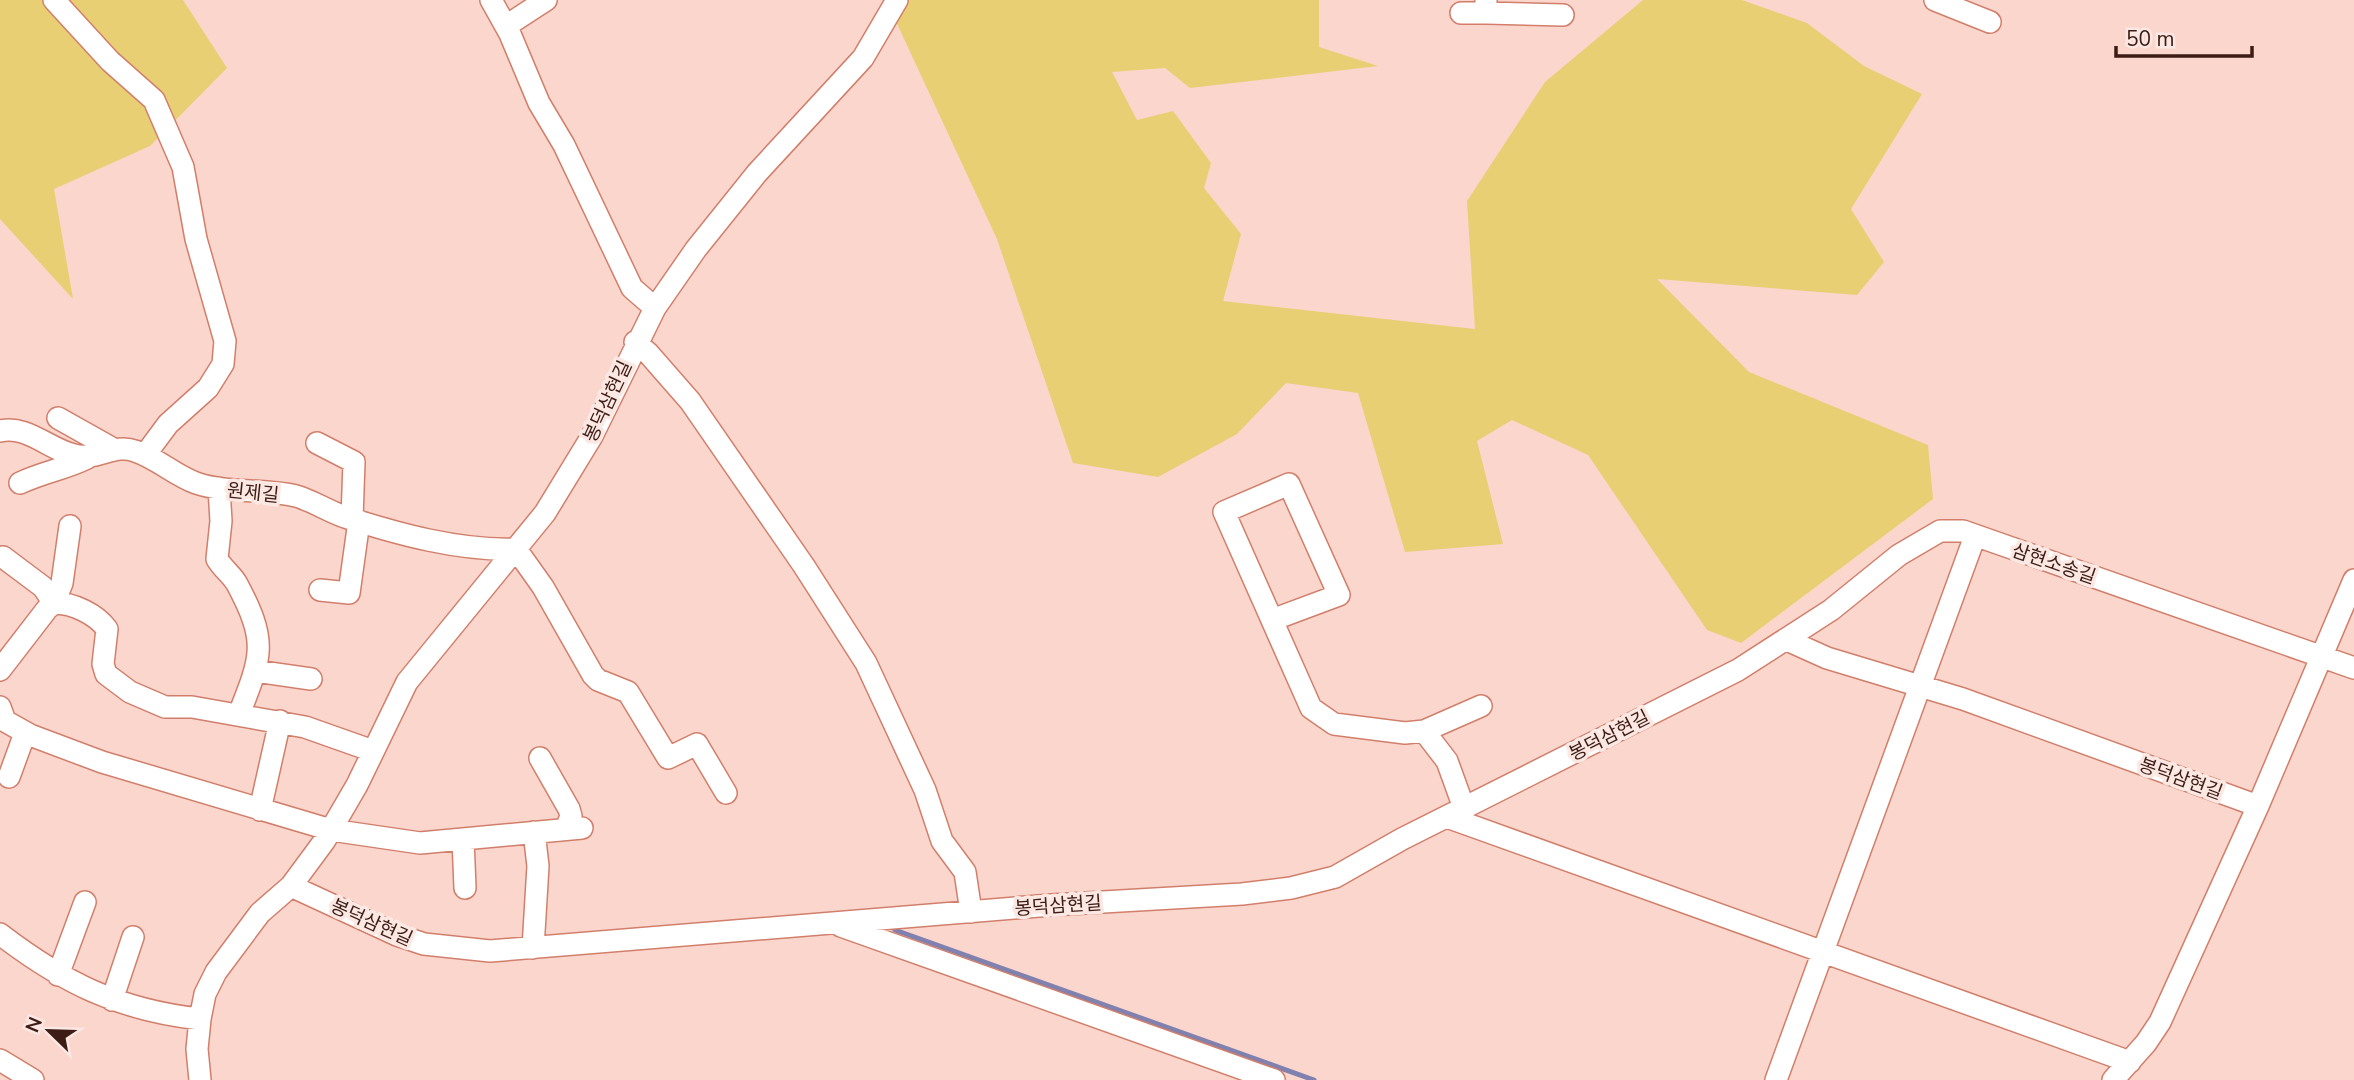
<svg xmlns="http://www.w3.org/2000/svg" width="2354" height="1080" font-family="'Nunito Sans','Noto Sans KR',sans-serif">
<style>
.green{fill:#e8cf74}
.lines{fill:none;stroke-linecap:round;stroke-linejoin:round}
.stream{stroke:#8081af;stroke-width:5}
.minor-casing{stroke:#d17f6b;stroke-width:24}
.minor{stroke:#fff;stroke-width:21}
.labels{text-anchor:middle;stroke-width:7;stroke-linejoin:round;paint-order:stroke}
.street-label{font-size:19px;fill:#3d1c15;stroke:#fbe8e3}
</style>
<rect width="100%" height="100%" fill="#fbd6cd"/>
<path class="green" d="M0 0H183L227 68 150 146 54 189 73 299 0 219Z
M886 0H1319V47L1378 66 1190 88 1165 68 1112 72 1137 120 1173 111 1211 163 1204 188 1241 234 1223 301 1475 329 1467 201 1545 82 1643 0H1742L1807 23 1864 66 1922 94 1851 209 1884 262 1857 295 1657 279 1749 372 1928 445 1933 499 1741 643 1707 630 1588 455 1512 420 1477 441 1503 544 1405 552 1358 393 1286 383 1237 434 1158 477 1073 463 997 239Z"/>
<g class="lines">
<path class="stream" d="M895 930 1314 1080"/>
<g class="minor-casing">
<path id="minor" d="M54 0 110 61 154 100 183 167 196 239 225 341 223 364 208 388 168 424 145 455
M491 0 510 34 539 103 564 145 632 288 655 308
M1486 0V13L1563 15
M1935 0 1990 22
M1461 13H1486
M506 26 546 0
M635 342 648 353 690 401 804 566 866 663 925 790 942 841 965 872 971 912
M58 418 115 450
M0 431C28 425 48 449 74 455 98 461 114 443 135 451 157 458 174 475 196 483 228 494 263 488 296 496 313 501 328 511 345 517 398 534 459 551 516 549L543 587 593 675 598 680 628 692 668 758 697 744 726 793
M317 443 354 462 352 519
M20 483C43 472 65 469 87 458
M219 488 221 521 217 559C223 569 232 575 237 584 268 642 262 656 239 714
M3 557 43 587 54 603
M320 590 349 593 359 521
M54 603 62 583 70 526
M1272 620 1339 595 1289 484 1224 512 1311 708 1334 724 1405 733 1424 731 1447 761 1464 808
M1787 640 1827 658 1963 699 2258 806
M0 670 47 609 54 603C73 603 96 614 107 629L103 664 106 674 130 692 165 707H192L305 727 373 751
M255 671 311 679
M0 707 5 721 30 735 102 762 331 830 420 843 582 828
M1424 731 1481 706
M540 758 569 809 571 816 566 829
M9 777 25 733
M260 810 280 721
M1447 817 2130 1062
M463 839 465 888
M291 886 397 935 424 944 490 951 1051 905 1242 894 1291 888 1335 877 1402 839 1738 670 1831 610 1899 555 1940 531H1963L2354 668
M841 926 1274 1080
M0 934C64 983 119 1010 200 1019
M533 948 538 866 534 832
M58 975 85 902
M112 1000 133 937
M0 1060 33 1080
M200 1080 197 1049 200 1019 205 994 216 972 260 913 291 886 325 840 357 785 407 682 545 513 592 436 655 308 696 249 757 173 863 58 897 0
M1776 1080 1975 536
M2113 1080 2146 1043 2160 1022 2258 806 2354 580"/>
</g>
<use href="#minor" class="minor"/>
</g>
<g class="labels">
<g class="street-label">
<text transform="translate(607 401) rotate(-65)" y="7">봉덕삼현길</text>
<text transform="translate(253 492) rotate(6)" y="7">원제길</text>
<text transform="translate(2054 563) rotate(19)" y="7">삼현소송길</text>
<text transform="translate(1609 735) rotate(-27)" y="7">봉덕삼현길</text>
<text transform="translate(2181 778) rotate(20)" y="7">봉덕삼현길</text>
<text transform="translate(1058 905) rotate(-4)" y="7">봉덕삼현길</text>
<text transform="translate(372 922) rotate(24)" y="7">봉덕삼현길</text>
</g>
</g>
<g transform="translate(49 1031) rotate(293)" stroke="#fbe8e3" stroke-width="5" paint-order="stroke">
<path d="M0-5L12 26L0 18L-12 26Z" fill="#3d1c15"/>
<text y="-10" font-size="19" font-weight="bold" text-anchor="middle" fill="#3d1c15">N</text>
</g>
<path d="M2116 46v10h136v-10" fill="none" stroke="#3d1c15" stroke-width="3.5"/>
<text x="2126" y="46" font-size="21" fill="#3d1c15" stroke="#fbe8e3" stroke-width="5" paint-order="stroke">50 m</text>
</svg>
